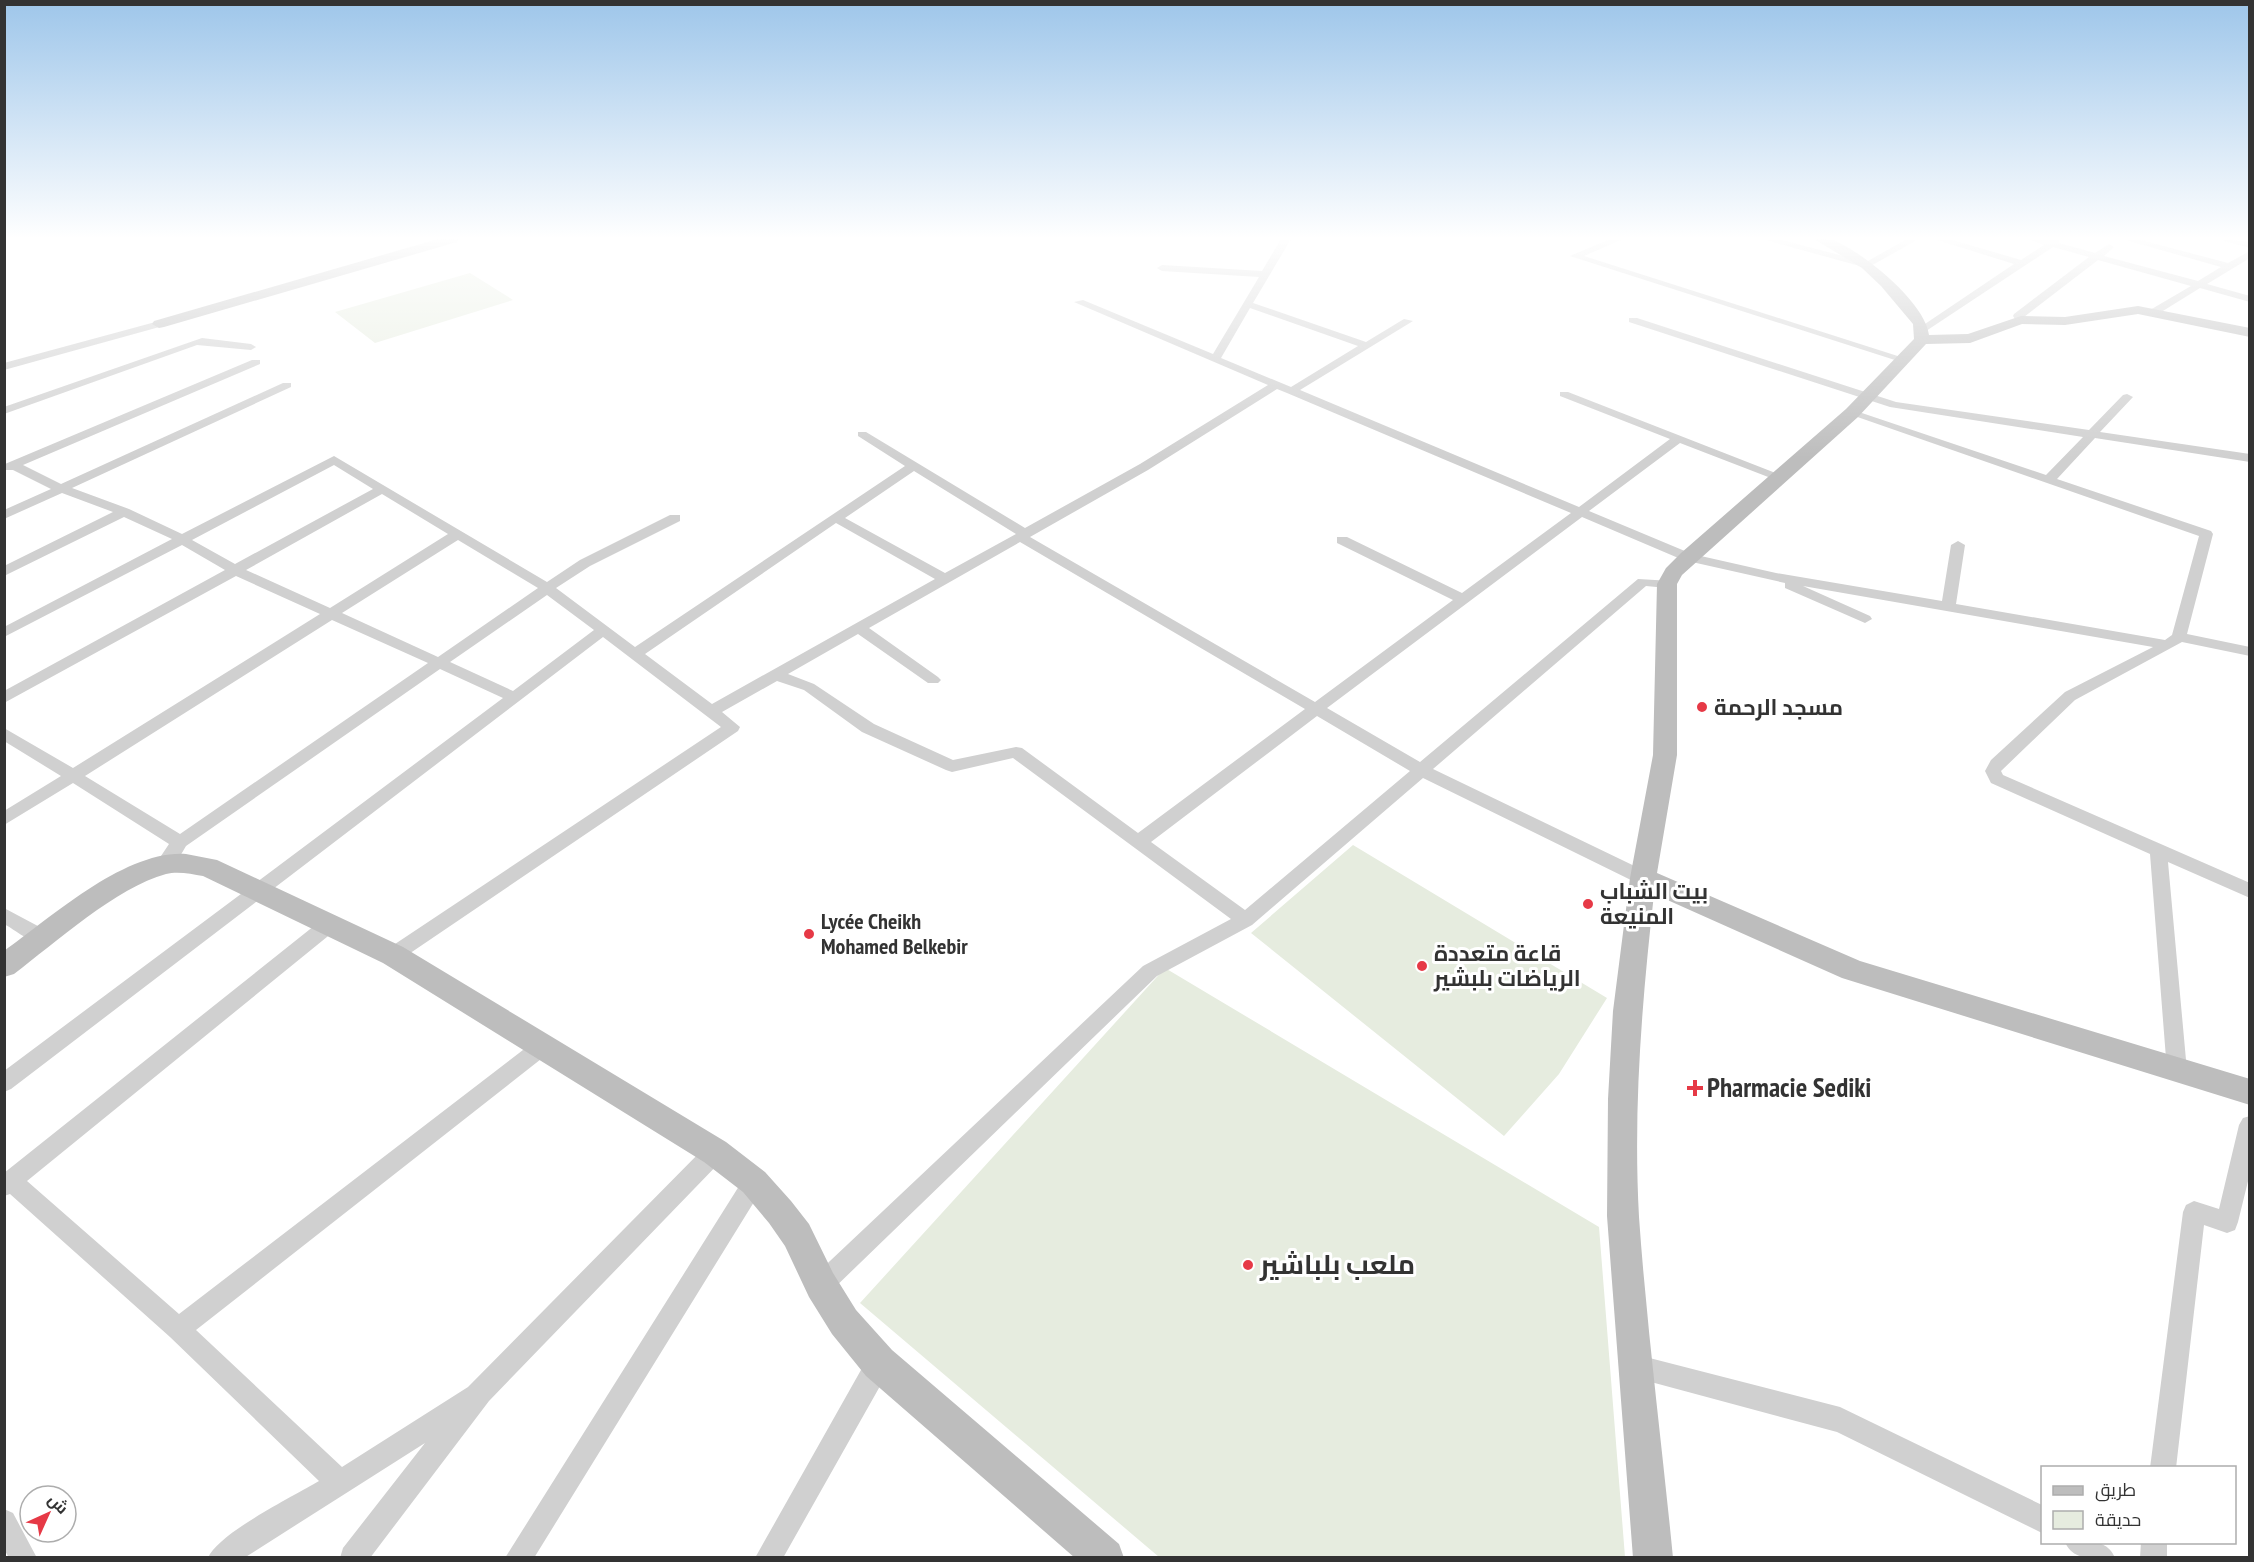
<svg xmlns="http://www.w3.org/2000/svg" width="2254" height="1562" font-family="'PT Sans Narrow',Cairo,sans-serif">
<style>
.green{fill:#e6ecdf}
.lines{fill:none;stroke-linecap:round;stroke-linejoin:round}
.street{fill:#d0d0d0;fill-rule:evenodd}
.secondary{fill:#bdbdbd;fill-rule:evenodd}
.poi-dot{fill:#e63946;stroke:#fff;stroke-width:2}
.labels{text-anchor:middle;stroke-width:6;stroke-linejoin:round;paint-order:stroke}
.poi-label{font-size:22px;font-weight:bold;fill:#333;stroke:#fff;text-anchor:start}
.near-poi-label{font-size:27px;font-weight:bold;fill:#333;stroke:#fff;text-anchor:start}
</style>
<rect width="100%" height="100%" fill="#fff"/>
<path class="green" d="M470 273 513 300 375 343 335 312Z
M1353 845 1607 998 1559 1074 1504 1136 1251 933Z
M1165 968 1599 1227 1625 1557H1159L860 1303Z"/>
<g class="lines">
<path class="street" d="M1281 239H1291L1253 303 1366 342 1404 319 1413 321 1300 390 1579 507 1670 439 1560 396V392H1568L1786 477 1780 481 1776 480 1680 443 1589 511 1692 554 1776 573 1942 601 1951 545 1958 541 1965 545 1956 604 2165 640 2172 635 2199 536 1846 413 1856 411 2046 475 2083 437 1890 407 1629 322V318H1637L1896 402 2089 430 2123 395 2127 394 2133 397 2100 432 2250 454V462L2095 438 2057 479 2211 531 2213 534 2187 634 2250 647V656L2182 642 2075 700 2001 771 2003 775 2250 883V898L2168 862 2187 1071 2184 1077 2177 1080 2170 1077 2167 1071 2150 854 1991 783 1985 771 1991 760 2065 692 2153 647 1803 586 1870 616 1872 619 1865 623 1785 588V583L1683 560 1582 517 1327 708 1420 762 1638 579 1672 581 1674 584 1667 588 1646 586 1433 769 1649 873 1652 878 1649 883H1637L1423 778 1252 925 1157 976 829 1293 821 1296 813 1293 809 1285 813 1277 1143 966 1231 919 1013 758 952 772 946 770 862 732 804 690 777 681 722 712 740 727 738 731 400 960 393 962 386 960 384 955 386 950 721 727 603 637 11 1089 4 1092V1071L503 698 440 669 186 846C179 857 173 874 158 870L155 865 169 844 73 783 4 825V811L61 776 4 741V728L73 768 320 614 236 576 4 703V691L225 570 182 545 4 637V627L172 539 124 517 4 576V566L113 512 62 493 4 519V510L51 489 13 470H5V464L252 360H260V364L23 465 61 484 283 383H291V387L72 488 129 509 182 534 334 456 547 582 580 560 670 515H680V521L590 566 556 588 635 647 905 466 858 436V432H866L1025 528 1140 464 1268 385 1074 302 1083 300 1213 354 1259 277 1162 271 1157 268 1162 265 1262 271ZM1250 308 1358 346 1291 387 1221 358ZM1277 389 1287 393 1571 513 1462 593 1347 537H1337V543L1453 600 1315 702 1030 537 1148 470ZM334 465 373 489 235 564 192 540ZM914 471 1016 534 945 573 845 518ZM382 494 448 534 330 608 246 570ZM836 523 935 579 712 704 645 654ZM458 540 538 588 438 657 342 613ZM1020 542 1305 709 1138 833 1022 748 1016 747 953 760 874 724 814 684 788 674 858 634 928 683H938L941 680 938 677 869 628ZM547 595 594 630 513 691 450 662ZM332 620 428 663 180 834 85 776ZM1317 716 1410 771 1245 910 1151 842Z
M1610 239H1623L1584 256 1907 359 1898 361 1570 256Z
M1762 239H1778L1866 262 1907 239H1919L1867 268Z
M1934 239H1949L2021 260 2044 245 2028 239H2060L2059 243 2095 253 2109 244 2114 247 2104 256 2198 281 2221 267 2122 239H2137L2228 263 2250 251V258L2207 284 2250 296V302L2200 288 2158 314H2150V310L2191 286 2098 260 2024 317 2025 322H2017L2013 316 2014 314 2089 257 2053 247 1923 333 1918 330 1919 328 2014 264Z
M2222 239 2250 242V248L2224 241Z
M159 321 163 322V326L4 370V363Z
M202 338 251 344 256 347 251 350 197 345 4 414V407Z
M4 908 51 933 53 938 51 943C36 948 17 931 4 924Z
M331 916 338 918 340 923 338 928 27 1181 179 1314 536 1040 543 1037 550 1040 553 1046 550 1052 196 1330 342 1467 468 1387 707 1145 715 1142 723 1145 726 1152 723 1159 489 1401 370 1558H340L343 1548 425 1443 244 1558H208C218 1533 294 1496 319 1481L170 1337 10 1194 4 1196V1173L324 918Z
M2250 1116V1173L2238 1222 2235 1230 2227 1233 2204 1225 2176 1468H2150L2183 1212 2186 1205 2194 1201 2219 1209 2239 1125 2243 1118Z
M754 1172 762 1175 765 1182 762 1189 534 1558H505L746 1175Z
M879 1351 888 1354 891 1363 888 1372 783 1558H755L870 1354Z
M1634 1354 1840 1407 2042 1505V1533L1837 1432 1625 1375 1622 1366 1625 1357Z
M4 1509 13 1513 37 1558H9L4 1549Z
M2065 1542C2084 1542 2107 1537 2115 1558 2096 1558 2073 1562 2065 1542Z
M2141 1542H2167V1558H2140Z"/>
<path class="secondary" d="M438 239H459L457 242 164 327 159 328 152 324 154 321Z
M1814 239C1820 239 1827 238 1833 240 1863 252 1925 302 1929 335L1968 334 2021 316 2065 317 2138 306 2250 328V337L2138 314 2065 325 2022 324 1970 343 1926 344 1858 417 1682 575 1677 584V755L1657 873 1860 961 2250 1079V1105L1842 978 1654 894C1642 1001 1633 1109 1639 1217 1647 1331 1662 1444 1673 1558H1633L1607 1216 1608 1099 1613 1011 1630 878 1653 755 1657 584 1666 568 1681 553 1846 409 1914 339 1913 324 1881 286 1862 268Z
M186 854 217 860 403 947 726 1142 765 1172 791 1201 809 1224 833 1273 856 1310 892 1350 1119 1544 1124 1558H1075L866 1376 832 1334 809 1297 785 1246 769 1223 743 1192 704 1162 383 963 203 876C191 874 178 871 166 874 117 887 55 943 14 974L4 977V951C52 917 125 850 186 854Z"/>
</g>
<linearGradient id="sky" x2="0" y2="1"><stop stop-color="#9ec6ea"/><stop offset="0.52" stop-color="#fff"/><stop offset="1" stop-color="#fff" stop-opacity="0"/></linearGradient>
<rect width="2254" height="458" fill="url(#sky)"/>
<g class="poi-dot">
<circle cx="1702" cy="707" r="6"/>
<circle cx="1588" cy="904" r="6"/>
<circle cx="809" cy="934" r="6"/>
<circle cx="1422" cy="966" r="6"/>
<path d="M1692 1079h6v6h6v6h-6v6h-6v-6h-6v-6h6z"/>
<circle cx="1248" cy="1265" r="6"/>
</g>
<g class="labels">
<g class="poi-label">
<text x="1714" y="715">مسجد الرحمة</text>
<text x="1600" y="899">بيت الشباب<tspan x="1600" dy="25">المنيعة</tspan></text>
<text x="821" y="929">Lycée Cheikh<tspan x="821" dy="25">Mohamed Belkebir</tspan></text>
<text x="1434" y="961">قاعة متعددة<tspan x="1434" dy="25">الرياضات بلبشير</tspan></text>
</g>
<g class="near-poi-label">
<text x="1707" y="1097">Pharmacie Sediki</text>
<text x="1260" y="1274">ملعب بلباشير</text>
</g>
</g>
<rect width="2254" height="1562" fill="none" stroke="#333333" stroke-width="12"/>
<rect x="2041" y="1466" width="195" height="78" fill="#ffffff" stroke="#adadad" stroke-width="1.5"/>
<rect x="2053" y="1486" width="30" height="9" fill="#bdbdbd" stroke="#adadad" stroke-width="1.5"/>
<text x="2095" y="1496" font-size="18" fill="#333333">طريق</text>
<rect x="2053" y="1511" width="30" height="18" fill="#e6ecdf" stroke="#adadad" stroke-width="1.5"/>
<text x="2095" y="1526" font-size="18" fill="#333333">حديقة</text>
<g transform="translate(48 1514) rotate(45)"><circle r="28" fill="#ffffff" stroke="#adadad" stroke-width="1.5"/>
<path d="M0-4.5L10 22L0 15L-10 22Z" fill="#e63946"/>
<text y="-9" font-size="16" font-weight="bold" text-anchor="middle" fill="#333333">ش</text>
</g>
</svg>
